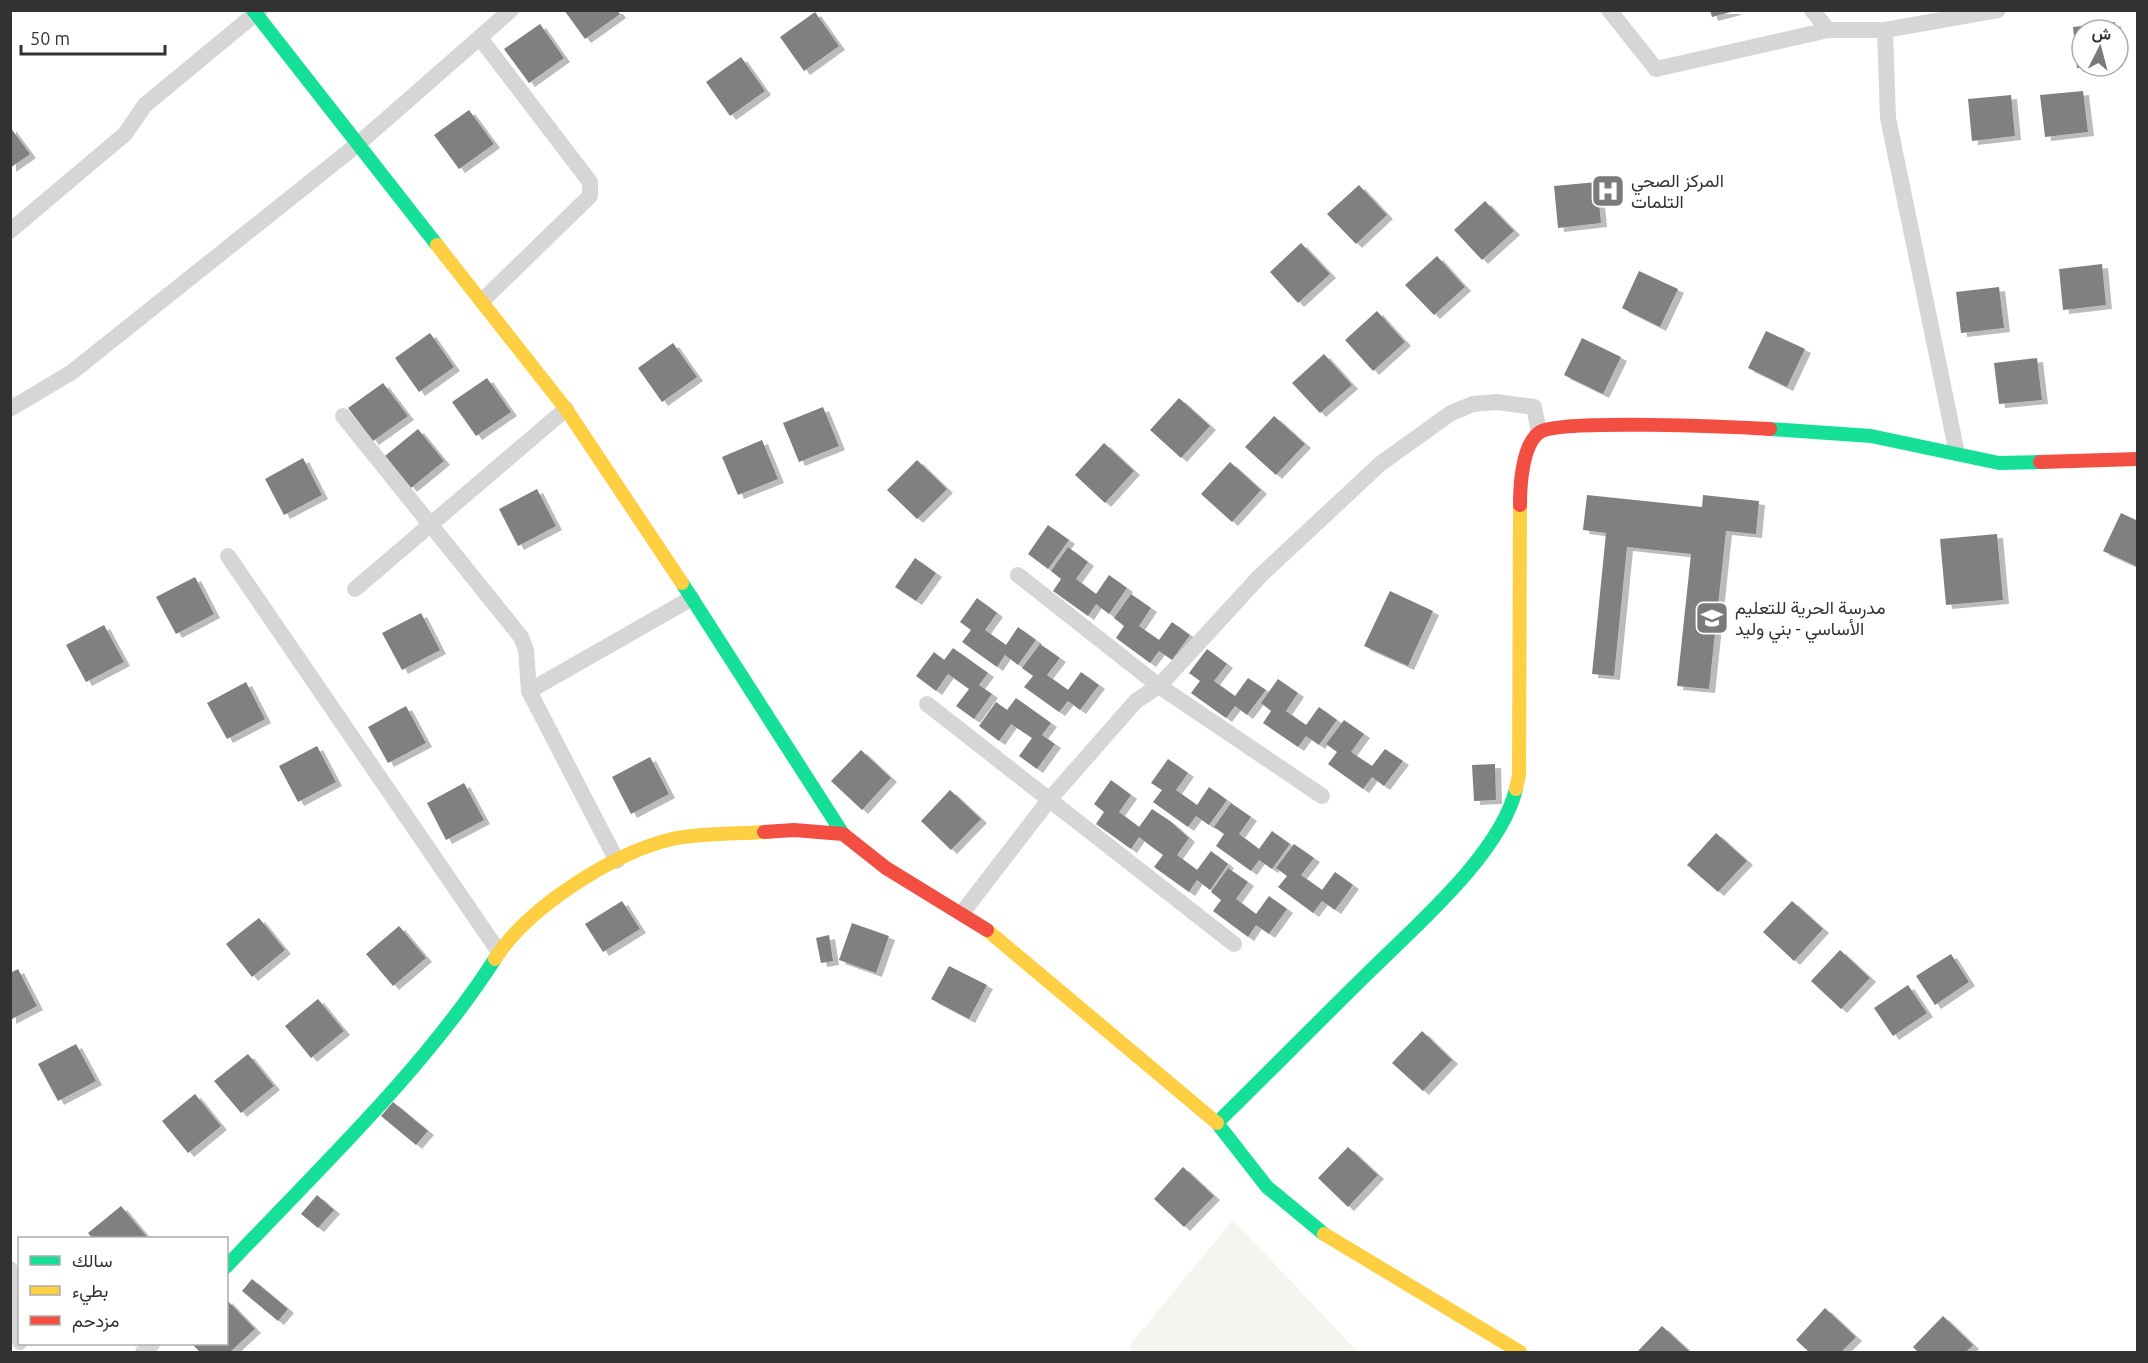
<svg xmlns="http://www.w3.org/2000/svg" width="2148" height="1363" font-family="Ubuntu,Vazirmatn,sans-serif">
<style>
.green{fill:#f2f6ee}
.building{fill:#808080;filter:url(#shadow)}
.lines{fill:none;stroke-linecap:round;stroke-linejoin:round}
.street{stroke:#d6d6d6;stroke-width:16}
.fast{stroke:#16e098;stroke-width:14}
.slow{stroke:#ffcf43;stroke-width:14}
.jam{stroke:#f24e42;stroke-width:14}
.labels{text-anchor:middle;stroke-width:6;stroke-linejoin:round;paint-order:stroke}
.poi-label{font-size:18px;fill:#323232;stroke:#fff;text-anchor:start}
</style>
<defs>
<filter id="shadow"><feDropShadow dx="6" dy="4" stdDeviation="0" flood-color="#0004"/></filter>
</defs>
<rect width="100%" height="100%" fill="#fff"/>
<path class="green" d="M1233 1220 1358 1352H1130V1345Z"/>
<path class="building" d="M564 10H617L620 14 585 39Z
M1710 10H1735V11L1712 17Z
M815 12 839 46 804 71 780 37Z
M2115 22 2116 30H2082V68H2077L2073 27Z
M540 24 564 58 529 83 504 49Z
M741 57 765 91 730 116 706 82Z
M2083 91 2088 132 2045 137 2040 95Z
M2011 95 2015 136 1972 141 1968 99Z
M469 110 494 144 459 169 434 135Z
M10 127 30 154 10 168Z
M1597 182 1601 223 1558 228 1554 186Z
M1359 185 1387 215 1356 244 1327 214Z
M1485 201 1514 231 1482 260 1454 230Z
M1301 243 1330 274 1298 303 1270 272Z
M1437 256 1465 287 1434 315 1405 285Z
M2102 264 2106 305 2063 310 2059 269Z
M1639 271 1678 289 1660 327 1622 308Z
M1999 287 2004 328 1961 333 1956 292Z
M1377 311 1405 342 1373 371 1345 340Z
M1766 331 1805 349 1787 387 1748 368Z
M430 333 454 367 419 392 395 358Z
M1582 338 1621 357 1603 394 1564 375Z
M673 343 697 377 662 402 638 368Z
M1324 354 1352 385 1320 413 1292 383Z
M2037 358 2042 400 1999 404 1994 363Z
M487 378 511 412 476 436 452 402Z
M383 383 408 416 373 441 348 408Z
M1179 398 1210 426 1181 458 1150 430Z
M823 407 839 446 799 462 783 423Z
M1274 416 1305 444 1276 475 1245 447Z
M418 429 444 461 411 488 385 456Z
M762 440 778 479 738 495 722 457Z
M1104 443 1134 471 1105 503 1075 475Z
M303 458 322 495 284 515 265 479Z
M917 460 947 489 917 519 887 490Z
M1230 462 1261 490 1232 522 1201 494Z
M537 489 556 526 518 546 499 509Z
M1587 495 1702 507 1703 495 1759 501 1756 534 1726 531 1709 689 1677 686 1691 554 1627 547 1614 676 1592 674 1606 533 1583 530Z
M2121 513 2138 521V567L2103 551Z
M1048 525 1069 540 1048 569 1028 554Z
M1997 534 2003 600 1946 605 1940 539Z
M1068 547 1088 562 1076 579 1096 594 1109 575 1127 588 1109 614 1096 604 1088 616 1053 591 1061 579 1051 571Z
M915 558 936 573 916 601 895 587Z
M195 577 214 614 176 634 156 597Z
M1390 591 1433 611 1408 666 1364 646Z
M1131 594 1151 608 1139 626 1159 640 1172 622 1190 635 1172 660 1159 651 1150 663 1116 638 1124 626 1114 618Z
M977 598 997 613 985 630 1006 645 1018 627 1036 640 1018 665 1005 655 997 667 962 642 971 630 960 622Z
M421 613 440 650 402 670 382 633Z
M104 625 124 662 86 682 66 645Z
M1040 644 1060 658 1047 675 1068 690 1081 672 1099 685 1080 710 1068 701 1059 712 1024 687 1033 676 1022 668Z
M953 648 988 673 979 685 992 694 974 719 956 706 969 689 948 674 936 691 916 676 934 652 944 660Z
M1207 649 1227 664 1214 681 1235 696 1248 678 1266 690 1247 715 1235 706 1226 718 1191 693 1200 681 1189 673Z
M1278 679 1298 693 1286 711 1306 725 1319 707 1337 720 1319 745 1306 736 1298 747 1263 723 1271 711 1261 703Z
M246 682 265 719 227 739 207 703Z
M1016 698 1051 723 1042 735 1055 744 1037 769 1019 756 1032 738 1011 724 999 741 979 726 996 702 1007 710Z
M406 706 426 743 388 763 368 727Z
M1344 720 1364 734 1351 752 1372 766 1385 749 1403 761 1384 786 1372 777 1363 789 1328 764 1337 752 1326 744Z
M317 746 336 782 298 802 279 766Z
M861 750 891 778 862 810 831 781Z
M650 757 669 794 631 814 612 777Z
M1168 759 1188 773 1176 790 1197 805 1209 787 1227 800 1209 825 1196 816 1188 827 1153 802 1162 790 1151 783Z
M1495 764 1496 800 1474 801 1472 765Z
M1111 780 1131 795 1119 812 1139 827 1152 809 1170 821 1189 838 1177 855 1197 870 1211 851 1228 864 1210 890 1197 880 1189 892 1154 867 1163 855 1152 847 1139 837 1131 849 1096 824 1104 812 1094 804Z
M464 783 484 820 446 840 427 803Z
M950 790 981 819 951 850 921 821Z
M1231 803 1251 817 1239 834 1259 849 1272 831 1290 844 1272 869 1259 860 1251 871 1216 846 1224 834 1214 827Z
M1716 833 1747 861 1718 892 1687 865Z
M1294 844 1314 858 1301 875 1322 890 1335 872 1353 885 1335 910 1322 901 1313 913 1278 887 1287 876 1276 868Z
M1228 868 1248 882 1236 899 1256 914 1269 896 1287 909 1269 934 1256 925 1248 937 1213 911 1221 900 1211 892Z
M622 901 640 929 603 952 585 924Z
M1792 901 1823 929 1794 961 1763 932Z
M259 918 285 950 252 977 226 944Z
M852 923 889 936 876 973 839 960Z
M399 926 426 958 393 986 366 954Z
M829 935 833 961 821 963 816 938Z
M1840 950 1870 978 1841 1009 1811 981Z
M1951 954 1969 982 1935 1005 1916 976Z
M949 966 987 985 969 1019 931 999Z
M18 969 37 1006 10 1020V973Z
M1908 985 1927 1013 1893 1036 1874 1008Z
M318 999 344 1031 311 1058 285 1026Z
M1422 1031 1452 1060 1423 1091 1392 1063Z
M76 1044 96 1081 58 1101 38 1064Z
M248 1054 274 1086 241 1113 214 1081Z
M195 1094 221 1126 188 1153 162 1121Z
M393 1102 428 1131 416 1145 381 1116Z
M1348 1147 1378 1175 1348 1207 1318 1178Z
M1183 1167 1214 1196 1184 1227 1154 1199Z
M317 1195 334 1210 318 1228 301 1214Z
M121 1206 148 1238H92L88 1233Z
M252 1279 288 1309 278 1321 242 1291Z
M226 1299 255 1329 230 1352H200L192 1344H226Z
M1825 1308 1856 1337 1841 1352H1809L1796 1340Z
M1943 1316 1973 1345 1966 1352H1918L1913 1347Z
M1662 1326 1690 1352H1637Z"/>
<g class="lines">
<path class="street" d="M1609 10 1656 69 1828 30
M1812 10 1828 30H1885L1998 10
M1885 30 1888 118 1957 453
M480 38 590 182V196L482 301
M10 231 125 134 145 105 260 10
M10 409 72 372 358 144 511 10
M343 416 521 637 526 650 529 691 617 861
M228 556 499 952
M1018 575 1159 686 1322 796
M355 589 566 409
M529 691 692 598
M927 704 1234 944
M962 913 1049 800 1136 701 1159 686 1260 576 1380 464 1451 413 1473 404 1496 402 1534 407 1539 432
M10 1269 20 1342
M143 1352 152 1344"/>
<path class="fast" d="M253 10 437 245
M1770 429 1871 436 1999 463 2040 462
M682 583 843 834
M1324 1234 1267 1187 1217 1123C1267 1074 1316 1024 1366 975 1414 927 1500 855 1516 789
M226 1267C318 1169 422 1072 495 959"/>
<path class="slow" d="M437 245 566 409 682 583
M1516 789 1519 775 1520 505
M987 930 1217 1123
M495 959C527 908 613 853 672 839 699 833 736 834 764 832
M1324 1234 1520 1352"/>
<path class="jam" d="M2040 462 2138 459
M1520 505C1520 486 1522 444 1540 432 1559 419 1737 427 1770 429
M764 832 794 830 843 834 886 868 987 930"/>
</g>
<defs>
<g id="hospital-square" transform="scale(1.725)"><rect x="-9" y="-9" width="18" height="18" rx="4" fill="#7a7a7a" stroke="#fff"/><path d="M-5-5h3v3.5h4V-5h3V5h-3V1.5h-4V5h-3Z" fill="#fff"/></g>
<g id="school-square" transform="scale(1.725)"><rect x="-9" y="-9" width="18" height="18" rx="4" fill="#7a7a7a" stroke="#fff"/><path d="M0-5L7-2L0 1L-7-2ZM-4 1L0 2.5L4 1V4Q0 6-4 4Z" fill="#fff"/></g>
</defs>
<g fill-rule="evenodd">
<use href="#hospital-square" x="1608" y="191"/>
<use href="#school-square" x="1712" y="618"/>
</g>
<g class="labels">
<g class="poi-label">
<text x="1631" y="187">المركز الصحي<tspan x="1631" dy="21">التلمات</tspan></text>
<text x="1735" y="614">مدرسة الحرية للتعليم<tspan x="1735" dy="21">الأساسي - بني وليد</tspan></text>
</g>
</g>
<rect width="2148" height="1363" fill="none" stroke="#323232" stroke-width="24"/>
<rect x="18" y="1237" width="210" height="108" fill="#ffffff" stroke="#adadad" stroke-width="1.5"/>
<rect x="30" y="1256" width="30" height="9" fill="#16e098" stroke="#adadad" stroke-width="1.5"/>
<text x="72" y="1267" font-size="18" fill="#323232">سالك</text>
<rect x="30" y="1286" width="30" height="9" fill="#ffcf43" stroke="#adadad" stroke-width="1.5"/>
<text x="72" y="1297" font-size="18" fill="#323232">بطيء</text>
<rect x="30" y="1316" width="30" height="9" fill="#f24e42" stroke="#adadad" stroke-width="1.5"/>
<text x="72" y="1327" font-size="18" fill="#323232">مزدحم</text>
<g transform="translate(2100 48) rotate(6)"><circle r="28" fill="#ffffff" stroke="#adadad" stroke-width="1.5"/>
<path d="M0-4.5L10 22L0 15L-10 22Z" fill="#7a7a7a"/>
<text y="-9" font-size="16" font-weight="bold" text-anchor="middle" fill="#323232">ش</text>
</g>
<path d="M21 45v9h144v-9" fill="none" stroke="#323232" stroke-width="3"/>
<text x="30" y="45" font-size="18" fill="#323232" stroke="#ffffff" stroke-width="4.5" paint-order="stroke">50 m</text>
</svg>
